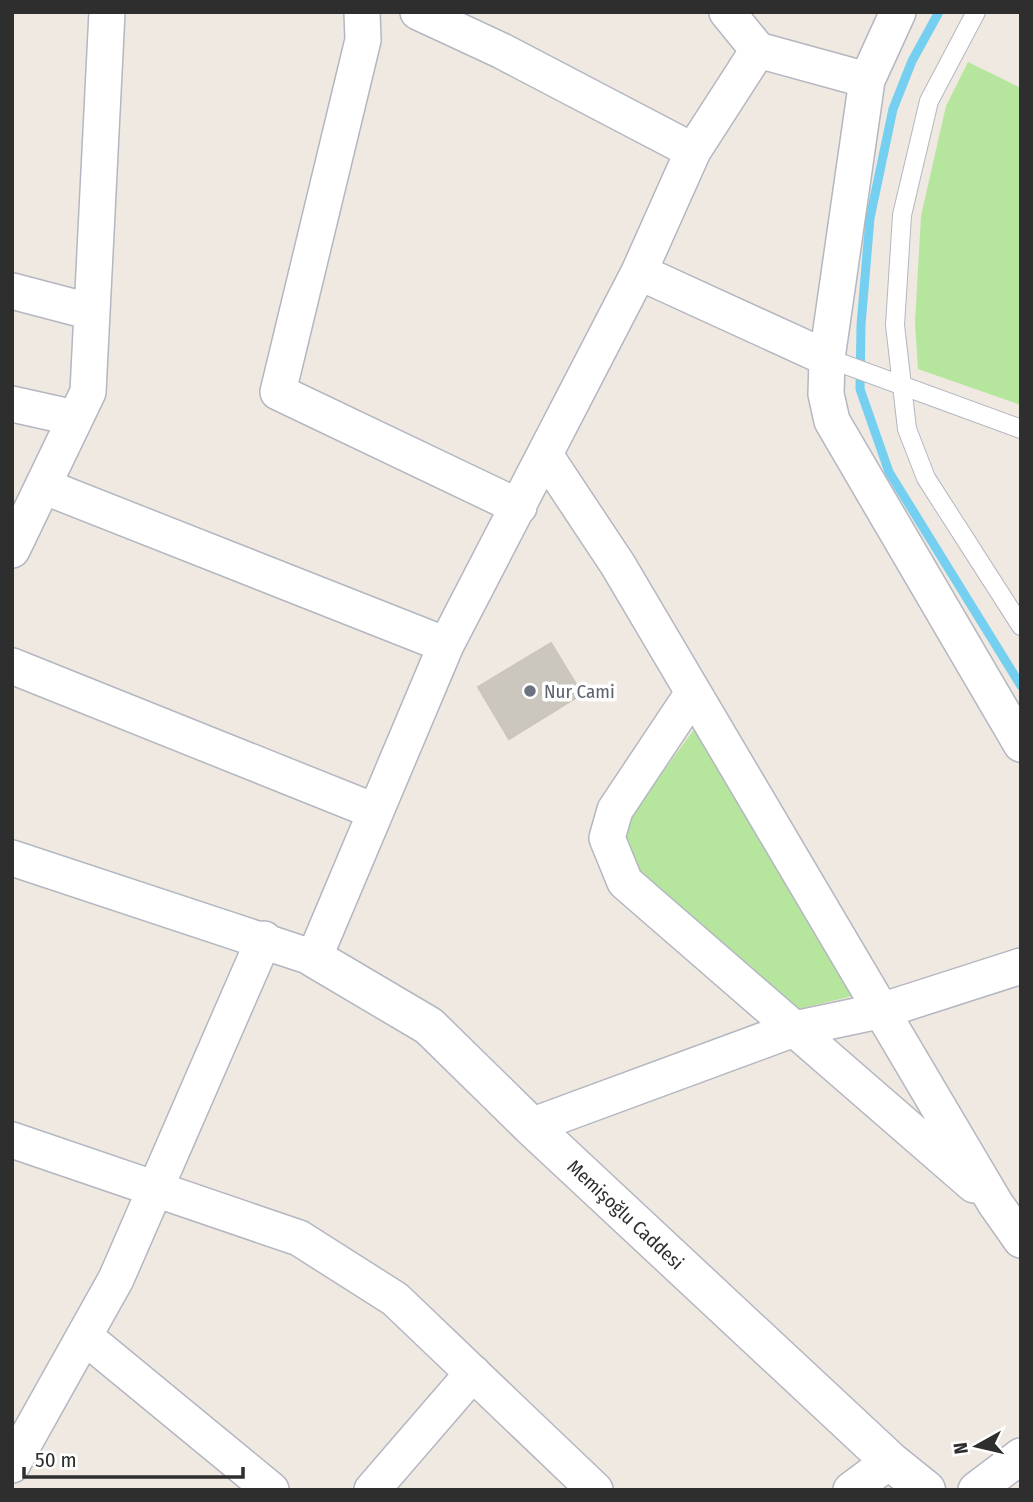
<svg xmlns="http://www.w3.org/2000/svg" width="1033" height="1502" font-family="'Fira Sans Condensed',sans-serif">
<style>
.green{fill:#b6e59e}
.lines{fill:none;stroke-linecap:round;stroke-linejoin:round}
.stream{stroke:#75cff0;stroke-width:9}
.building{fill:#cbc7bf;stroke:#cbc5ba;stroke-width:2}
.lane-casing{stroke:#b4b7c1;stroke-width:20}
.street-casing{stroke:#b4b7c1;stroke-width:38}
.secondary-casing{stroke:#b4b7c1;stroke-width:41}
.lane{stroke:#fff;stroke-width:18}
.street{stroke:#fff;stroke-width:35}
.secondary{stroke:#fff;stroke-width:38}
.worship-dot{fill:#6b7280;stroke:#fff;stroke-width:2.5}
.labels{text-anchor:middle;stroke-width:7;stroke-linejoin:round;paint-order:stroke}
.worship-label{font-size:19px;fill:#5b616d;stroke:#fff;text-anchor:start}
.street-label{font-size:19px;fill:#2e2e2e;stroke:#fff}
</style>
<rect width="100%" height="100%" fill="#efe9e1"/>
<path class="green" d="M968 62 1021 88V405L918 369 915 323 921 216 946 106Z
M695 728 853 996 794 1010 639 872 624 837 629 818Z"/>
<g class="lines">
<path class="stream" d="M939 12 912 61 893 109 870 218 861 325 860 389 889 472 1021 686"/>
</g>
<path class="building" d="M551 643 582 694 509 739 478 687Z"/>
<g class="lines">
<g class="lane-casing">
<path id="lane" d="M976 12 929 101 902 215 895 325 907 429 926 478 1021 626
M827 358 1021 429"/>
</g>
<g class="street-casing">
<path id="street" d="M362 12 363 40 278 392 519 507
M418 12 502 51 693 151
M727 12 758 50 867 80
M639 272 827 358 826 394 832 421 1021 744
M12 291 92 312
M827 358 867 80 898 12
M12 404 75 418
M545 455 618 565 995 1203 1021 1240
M43 486 446 645
M12 550 88 392 107 12
M12 666 374 811
M693 693 615 810 607 838 625 882 974 1185
M12 858 314 958 446 645 639 272 693 151 758 50
M531 1126 794 1029 884 1010 1021 966
M12 1140 299 1238 395 1299 595 1490
M84 1336 271 1490
M12 1465 116 1279 264 939
M372 1490 473 1373
M851 1490 890 1461
M976 1490 1021 1456"/>
</g>
<g class="secondary-casing">
<g id="secondary">
<path id="s1" d="M314 958 429 1026 531 1126 890 1461 926 1490"/>
</g>
</g>
<use href="#lane" class="lane"/>
<use href="#street" class="street"/>
<use href="#secondary" class="secondary"/>
</g>
<circle class="worship-dot" cx="530" cy="691" r="7"/>
<g class="labels">
<g class="worship-label">
<text x="544" y="698">Nur Cami</text>
</g>
<g class="street-label">
<text dy="7" stroke="none"><textPath href="#s1" startOffset="406">Memişoğlu Caddesi</textPath></text>
</g>
</g>
<rect width="1033" height="1502" fill="none" stroke="#2e2e2e" stroke-width="28"/>
<g transform="translate(977 1446) rotate(262)" stroke="#ffffff" stroke-width="5" paint-order="stroke">
<path d="M0-5L12 26L0 18L-12 26Z" fill="#2e2e2e"/>
<text y="-10" font-size="19" font-weight="bold" text-anchor="middle" fill="#2e2e2e">N</text>
</g>
<path d="M24 1467v10h219v-10" fill="none" stroke="#2e2e2e" stroke-width="3.5"/>
<text x="35" y="1467" font-size="21" fill="#2e2e2e" stroke="#ffffff" stroke-width="5" paint-order="stroke">50 m</text>
</svg>
